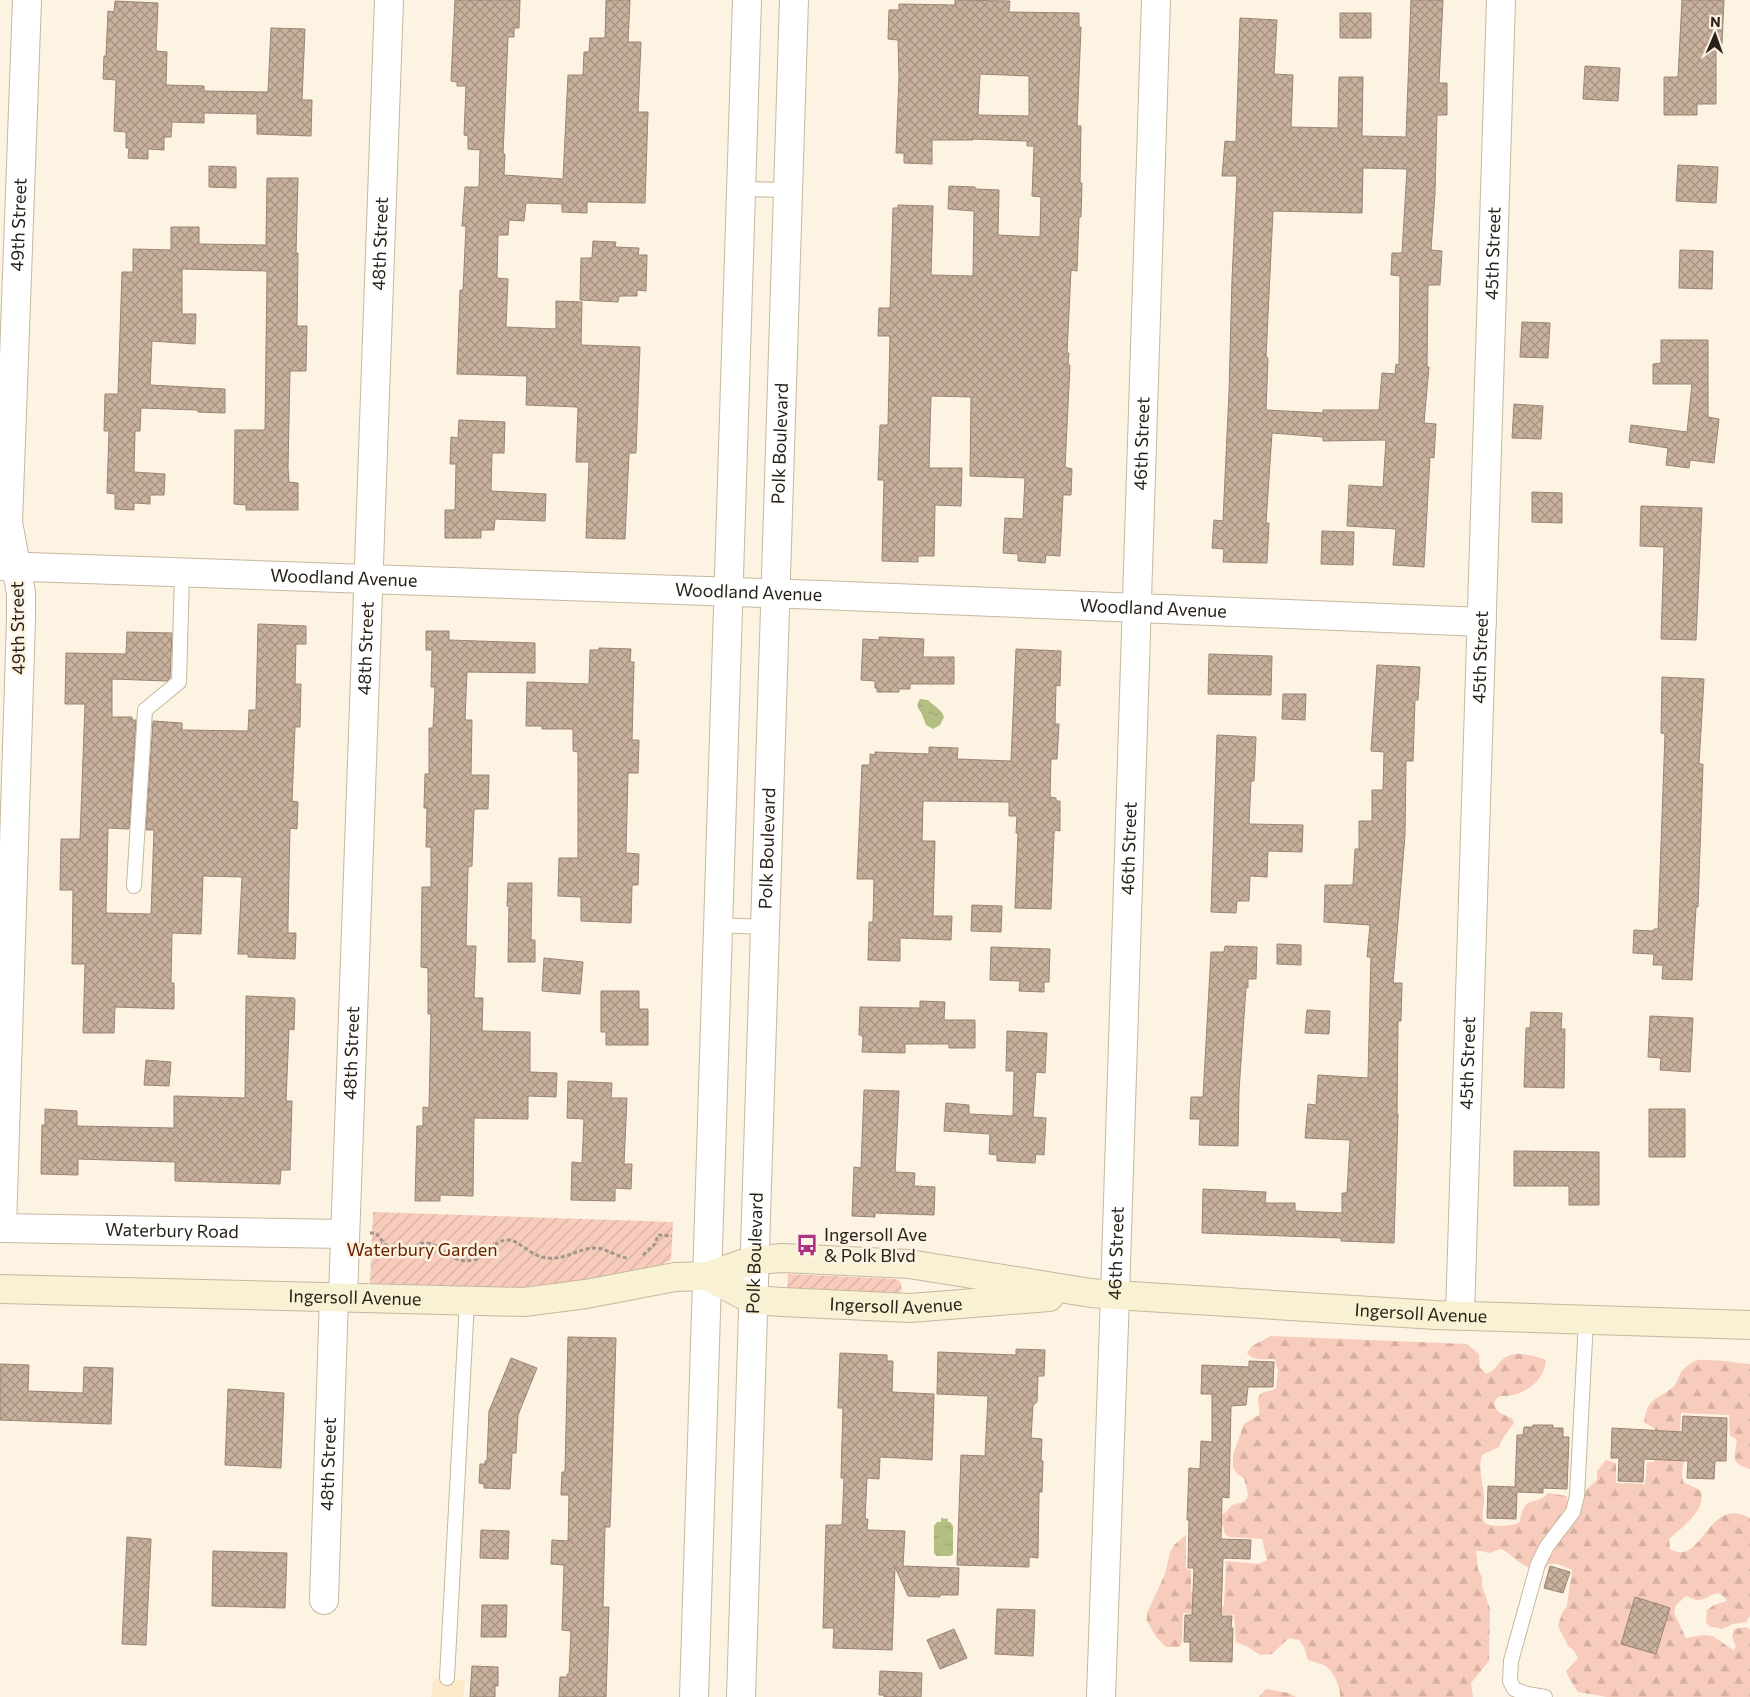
<svg xmlns="http://www.w3.org/2000/svg" width="1750" height="1697" font-family="Commissioner,sans-serif">
<style>
.built{fill:#fee9c9}
.forest{fill:url(#forest-firs)}
.garden{fill:url(#garden-furrows)}
.water{fill:url(#water-ripples)}
.building{fill:url(#building-cross-hatch);stroke:#9b8473;fill-rule:evenodd}
.lines{fill:none;stroke-linecap:round;stroke-linejoin:round}
.service-casing{stroke:#c7b79f;stroke-width:16}
.minor-casing{stroke:#c7b79f;stroke-width:30}
.secondary-casing{stroke:#c7b79f;stroke-width:30}
.path{stroke:#a0978a;stroke-width:3;stroke-dasharray:4 2.5;stroke-linecap:butt}
.service{stroke:#fff;stroke-width:14}
.minor{stroke:#fff;stroke-width:28}
.secondary{stroke:#f8f1d3;stroke-width:28}
.labels{text-anchor:middle;stroke-width:5;stroke-linejoin:round;paint-order:stroke}
.street-label{font-size:18px;fill:#282219;stroke:#fdf3e3}
.poi-label{font-size:18px;fill:#282219;stroke:#fdf3e3;text-anchor:start}
.park-label{font-size:18px;fill:#6a2100;stroke:#fdf3e3}
</style>
<defs>
<pattern id="forest-firs" width="22" height="20" patternUnits="userSpaceOnUse" patternTransform="scale(1.25)"><rect width="22" height="20" fill="#f8ccbc"/><path d="M5 1l3.5 6h-7zM16 11l3.5 6h-7z" fill="#d5afa1"/></pattern>
<pattern id="garden-furrows" width="10" height="10" patternUnits="userSpaceOnUse" patternTransform="scale(1.25)"><rect width="10" height="10" fill="#f8ccbc"/><path d="M-1 1l2-2M0 10L10 0M9 11l2-2" fill="none" stroke="#d5afa1"/></pattern>
<pattern id="water-ripples" width="26" height="14" patternUnits="userSpaceOnUse" patternTransform="scale(1.25)"><rect width="26" height="14" fill="#b3be82"/><path d="M2 4q2-2 4 0t4 0M15 11q2-2 4 0t4 0" fill="none" stroke="#9aa370"/></pattern>
<pattern id="building-cross-hatch" width="8" height="8" patternUnits="userSpaceOnUse" patternTransform="scale(1.25)"><rect width="8" height="8" fill="#c9b19e"/><path d="M0 0l8 8M0 8l8-8" fill="none" stroke="#a39080"/></pattern>
</defs>
<rect width="100%" height="100%" fill="#fdf3e3"/>
<path class="built" d="M434 1678 465 1680 463 1697H431Z"/>
<path class="forest" d="M1271 1336 1467 1344 1479 1354 1480 1367 1486 1374C1494 1371 1495 1368 1501 1361 1512 1349 1533 1355 1546 1360 1545 1378 1530 1391 1513 1395 1505 1397 1501 1394 1495 1400 1492 1411 1503 1415 1512 1418L1514 1423 1503 1438 1499 1447 1482 1455C1477 1471 1485 1486 1484 1502 1484 1507 1481 1517 1484 1522 1488 1528 1513 1526 1519 1523 1521 1518 1522 1508 1527 1504 1533 1499 1539 1503 1548 1493L1567 1496V1500L1580 1508 1587 1489 1597 1480V1471L1606 1460 1616 1463V1483L1645 1484 1647 1462H1654L1655 1429 1644 1422C1648 1397 1655 1401 1672 1388 1678 1383 1678 1376 1682 1371 1685 1367 1693 1361 1699 1360 1710 1359 1737 1363 1750 1364V1469C1732 1464 1733 1459 1737 1442L1735 1438 1730 1436 1729 1415 1681 1413 1680 1437 1687 1454C1683 1463 1680 1474 1684 1483L1692 1486 1701 1491C1707 1510 1681 1528 1669 1539L1670 1549C1703 1568 1707 1494 1750 1518V1616L1746 1622 1733 1624 1722 1629 1709 1626 1706 1622 1707 1610 1714 1605 1727 1601C1716 1585 1711 1600 1698 1600 1694 1600 1689 1597 1686 1596L1676 1605 1674 1613 1686 1638 1704 1635 1713 1636 1733 1650 1736 1647 1732 1636 1734 1629 1747 1627 1750 1630V1697H1607L1578 1692 1569 1678 1566 1671 1578 1658 1574 1651 1568 1646 1558 1626 1562 1613 1567 1606 1572 1570 1558 1564H1549L1543 1571C1536 1570 1528 1568 1522 1564 1514 1559 1510 1553 1501 1549L1489 1553 1481 1551H1476L1478 1569 1482 1577V1586L1490 1609 1489 1661 1471 1683 1473 1697H1340C1341 1687 1333 1670 1324 1665 1319 1663 1313 1662 1308 1660L1304 1647 1299 1640 1289 1638 1272 1654 1260 1655 1248 1647 1236 1642 1234 1615 1183 1613 1182 1643 1179 1647H1166L1156 1637 1147 1621V1613L1165 1574 1170 1552 1175 1544 1186 1535V1568L1191 1571V1591L1221 1607 1224 1605 1226 1561 1258 1564 1267 1560 1262 1539 1229 1537 1225 1534 1223 1526 1215 1519 1226 1512 1232 1505 1244 1502 1247 1498 1248 1494 1244 1478 1237 1474 1233 1467V1455L1244 1424 1259 1415C1261 1407 1253 1396 1264 1392 1269 1391 1272 1391 1276 1388L1278 1370 1274 1359C1264 1359 1253 1361 1247 1353L1252 1346Z
M1266 1689 1289 1693 1296 1697H1259Z"/>
<path class="garden" d="M373 1212 673 1222 671 1260 663 1264 652 1267 544 1288 531 1290 376 1285 370 1284Z
M788 1274 895 1279 900 1281 902 1289 898 1295 787 1292Z"/>
<path class="water" d="M920 699 928 700C934 707 941 708 944 717L940 725 933 729 926 725C925 722 924 719 923 717 921 709 914 708 920 699Z
M941 1518 948 1519V1522H950L953 1526V1554L950 1556H937L934 1553V1526L937 1522H941Z"/>
<path class="building" d="M455 0H520L519 28H514V37H508L503 154H505L504 175 563 179 568 75H583L584 52H589L590 38H605L606 0H630L628 42H641L638 112H648L645 203 587 202V213L562 212V204L526 203 524 221 509 220 508 235H498L497 278 508 279 506 327 556 329V301L582 302 581 345 640 347 636 453H629L625 539 586 538 589 462H576L578 407 526 405 527 376 457 374 460 290H463L466 226H462L465 187H479L480 150 468 149V136L464 135 466 86H457V82L451 81Z
M955 0 1010 1 1009 12 1079 13V27H1081L1077 126H1081L1080 183H1082L1081 217H1079L1077 271 1071 270 1067 353H1069L1068 365H1070L1065 467 1072 469 1071 495H1063L1060 556 1046 555 1045 563 1018 561V554L1003 553 1005 518 1023 519 1025 478 970 476 971 397 931 396 929 468H962L961 506 935 505 934 556H918V562L882 561 884 480H878L880 425H888L890 336H878L879 308H890L893 208H898V205L933 206 931 275 973 276 974 211 948 209 949 186 975 187V189L999 190 998 235 1040 237 1041 197 1032 196 1034 146H1027V141L973 139V140H932V164L904 163V153H896L899 77 898 40 888 39 889 10H899V4L955 5ZM980 74 1029 76V116L978 115Z
M1411 0H1443L1439 83H1447V115H1437L1435 193 1431 250 1442 251 1440 285H1428L1427 367H1429L1424 423 1436 424 1434 458 1430 457 1424 567 1393 565 1396 529 1347 526 1349 485 1383 487 1386 440 1323 441V437L1272 433 1266 523H1269L1267 563 1223 562 1224 549 1212 548 1214 520 1223 521 1229 392 1232 279 1237 176H1222L1225 141 1236 142 1240 18 1277 20 1274 74 1293 75 1291 127 1338 128 1339 77H1363L1362 136 1406 137ZM1363 168 1407 169 1402 253H1392L1391 275 1400 276 1399 365 1396 364 1395 374 1382 373 1379 410H1323V413L1266 410 1268 358 1266 357 1273 211 1362 213Z
M1682 0H1724L1722 44H1716V104H1697V115H1664V77H1678Z
M115 1 158 3 156 51 167 52 166 85 204 86V91L268 92 271 28 305 29 302 100H312L311 136 257 134V114L204 113V123L172 122 171 137H164V150L148 149V159L128 158 129 148H126V132L114 131 116 80 103 79 104 56H106L108 11 114 12Z
M1340 13H1371V38H1340Z
M1585 66 1620 68 1618 101 1583 99Z
M1678 165 1718 167 1716 203 1676 201Z
M209 166 236 167V188L209 187Z
M267 178H298L296 253H298L297 326H307L306 371H290L288 468 289 482 298 483V510H246V505L234 504 235 430H265L267 271 182 269V314H196L195 344 152 341 150 385 225 389V413L198 412V410L141 408 140 431H135L134 472 165 474 164 495H150V504L134 503V510L115 509V494L107 493 109 431H104L105 394H118L122 272H133V249L171 250V227H199V244L266 245Z
M593 241 616 242 615 247 639 248 638 255H647L646 291 637 290V296H619L618 302 580 300 581 258H592Z
M1680 250 1713 251 1712 289 1679 288Z
M1522 322 1550 323 1548 358 1520 357Z
M1661 340H1708V417L1719 419 1714 463 1690 460 1689 468 1666 465 1668 448 1629 442 1631 425 1687 432 1692 384H1653V364L1661 363Z
M1514 404 1543 406 1541 439 1512 438Z
M459 420 505 422 504 453H492L491 491 546 494 545 521 495 519 494 530H481V538H445V510H455L456 464H450L451 437 458 438Z
M1532 492 1562 493V523L1532 522Z
M1641 506 1702 508 1696 640 1661 639 1664 547 1640 546Z
M1322 531 1354 532 1353 565 1321 564Z
M258 624 306 626V644H296L295 684H301L300 727H295L292 801 298 802 297 829 290 828 288 923V933H296L295 959 248 957V954H238L242 877 203 876 201 934 172 933 171 983H174V1009L115 1007 114 1033H83L85 964H72L73 890H60L61 839H80L85 704H65L66 653 126 654 127 632 172 633 170 678 167 681 112 679V717H132V720H136L129 829 108 828 106 913 151 914 154 830H146L153 721 182 723V730L248 731 249 710H256Z
M426 631H449V640L535 643V673L467 672 465 720H472L471 775H489L488 809H474L472 866 468 867 466 946H476L474 998H483L482 1031 530 1032V1072L557 1073 556 1097 528 1096V1119L474 1118 473 1196 440 1195V1201H415L417 1126H423V1107L429 1108 431 1014H428V968L421 967 422 887H431V847H426L427 808H424L425 774H429V728H433L435 687H431L432 650H426Z
M879 637 924 639 923 657H954V684H910V689H899V692H877V688H875V681L861 680 863 639 879 640Z
M599 648 631 649 630 662H634L632 740H639L638 773H628L626 853 639 854 638 885H632L631 923 581 921V897L558 896 559 858H578V752L573 751V729H542V726H526L527 682 589 684 590 650H599Z
M1016 649 1061 651 1060 686 1056 685 1055 724H1059L1057 759H1051L1050 797 1056 798V801H1060V831L1055 830 1054 834 1051 909 1015 908 1018 833H1016L1017 816H1009V802L923 801 922 841H935L933 916H952L951 940 900 938V961L868 960 869 922H873L874 879H857L862 765H870V754L875 755V752L929 754V747L958 748 957 759 1011 761Z
M1209 654 1272 656 1271 695 1208 694Z
M1377 665 1420 667 1418 700H1415L1413 761H1406L1405 835 1393 983H1402L1401 1021H1398L1397 1114H1398L1394 1243 1341 1241V1238L1202 1233 1203 1189 1266 1192 1265 1203H1295V1211L1342 1213V1193H1347L1350 1140 1305 1138 1308 1104 1316 1105 1318 1075 1368 1078 1371 957H1367L1370 925 1324 922 1325 885H1353L1355 849H1359V821H1372V790H1383L1384 752 1371 751Z
M1662 677 1704 679 1699 764H1703L1698 907H1696L1692 980 1662 979 1663 965H1653L1654 954 1633 953 1634 930 1654 931V929H1658L1665 734 1661 733Z
M1283 694H1306L1305 720 1282 719Z
M1217 735 1256 737 1254 781H1251L1249 824 1303 825 1302 852 1268 851 1267 877 1250 876 1249 901H1237L1236 913 1211 912Z
M508 883H532L531 940H535V962H508L509 906H507Z
M972 905 1002 906 1001 932 971 931Z
M1277 944 1301 945V965L1277 964Z
M1225 946 1257 947 1256 979H1248V988L1246 987 1239 1091 1238 1146 1199 1145 1200 1119H1190L1191 1097H1203L1211 952H1224Z
M991 947 1050 949 1049 982H1044V992L1019 991 1020 981 990 980Z
M544 958 583 962 580 994 542 991Z
M601 991H639V1009H648V1045H606V1032H601Z
M246 996 294 998 295 1000 294 1030 289 1029 286 1101H292L290 1170H281L280 1184 175 1181V1162L78 1159V1175L41 1174 42 1125H45V1109L77 1111V1126L174 1128V1096L245 1098Z
M920 1001 945 1002 944 1020H975V1048H949V1044H905V1053L862 1052 863 1039 862 1035H859L860 1007 920 1008Z
M1307 1010 1330 1011 1329 1034 1305 1033Z
M1531 1012 1562 1013 1561 1029H1565L1564 1088 1524 1087 1526 1028H1530Z
M1650 1016 1693 1018 1690 1072 1660 1070 1661 1058 1648 1057Z
M1007 1031 1047 1033 1045 1073 1036 1072 1033 1117 1046 1118 1044 1155 1036 1154 1035 1163 997 1161V1155L989 1154 990 1134 944 1131 946 1103 969 1105V1114L1013 1116 1014 1071H1006Z
M146 1060 171 1062 169 1086 144 1085Z
M568 1081 612 1083 611 1098H627L624 1164H632L631 1189 615 1188V1201L571 1200 572 1162 582 1163 584 1119 567 1118Z
M864 1090 899 1091 895 1172 915 1173 914 1186 935 1187 934 1215 875 1213V1217L852 1216 854 1167 861 1168Z
M1649 1109H1685V1157H1649Z
M1514 1151 1599 1152V1205H1569V1186H1514Z
M568 1337 616 1338 610 1527H605L603 1607H609L606 1697H559L560 1677H567V1674H569L571 1631 562 1630 564 1565 551 1564 552 1540 568 1541 569 1495H561L562 1472H565Z
M1016 1349 1045 1350 1044 1376H1038L1037 1402 1033 1405 1031 1438 1042 1439 1041 1461H1043L1042 1492H1039L1038 1558 1029 1557V1567L957 1565 961 1455 985 1456 988 1396 937 1394 938 1352 1016 1355Z
M840 1353 887 1355V1361H893L892 1392 934 1394 932 1460 880 1457 879 1479 867 1478 865 1519H868L867 1530 905 1531 903 1566 959 1568 958 1595H939L940 1597 908 1596 895 1567 892 1650 833 1648 834 1628H823L826 1525H842L844 1478H841L843 1408H838Z
M511 1358 537 1368 518 1415 516 1453H512L510 1489 484 1488V1484L479 1483 480 1464H485V1461H487L489 1411Z
M1249 1361 1274 1362 1273 1387H1248L1246 1405 1231 1406 1229 1498 1222 1497 1221 1539 1251 1540 1250 1559 1223 1558 1221 1616H1232L1231 1628H1233L1232 1662 1190 1661V1642H1184L1185 1615H1192L1194 1568H1188L1189 1520H1187L1189 1468 1200 1469 1201 1441 1212 1442V1394H1201L1202 1365 1249 1367Z
M0 1364 29 1365 28 1391 83 1393 84 1367 113 1368 111 1424 0 1420Z
M228 1389 284 1393 281 1468 225 1465Z
M1683 1416 1727 1418 1726 1461H1715L1714 1479 1687 1478 1688 1461 1644 1459 1643 1482 1618 1481 1619 1458H1611L1612 1428 1682 1432Z
M1533 1425H1553V1428H1563V1437H1569L1567 1489 1543 1488V1493L1517 1492 1516 1519 1487 1518 1488 1486 1515 1487 1517 1435H1523L1524 1427H1533Z
M481 1530 509 1531 508 1559 480 1558Z
M127 1537 151 1539 146 1645 122 1644Z
M213 1551 287 1553 285 1608 212 1606Z
M1550 1566 1570 1572 1563 1593 1544 1588Z
M1635 1597 1670 1608 1656 1654 1621 1644Z
M482 1605H507L506 1637H481Z
M997 1609 1035 1610 1033 1656 995 1654Z
M954 1629 967 1658 940 1669 927 1640Z
M472 1666 498 1667V1686H495V1697H470Z
M880 1671 922 1673 921 1697H884V1695H879Z"/>
<g class="lines">
<g class="service-casing">
<path id="service" d="M741 189 788 190
M134 886 145 710 179 682 182 573
M718 925 765 927
M447 1678 467 1301
M1545 1697 1527 1694 1514 1689 1510 1681 1511 1661 1538 1564 1547 1546 1573 1512 1577 1496 1586 1320"/>
</g>
<g class="minor-casing">
<g id="minor">
<path id="s1" d="M0 566 821 595 1482 622"/>
<path id="s2" d="M0 1228 345 1234"/>
<path id="s3" d="M2 1228 21 619V593L8 522 27 0"/>
<path id="s4" d="M343 1297 389 0"/>
<path id="s5" d="M1460 1315 1501 0"/>
<path id="s6" d="M324 1600 334 1297"/>
<path d="M694 1697 747 0"/>
<path id="s7" d="M741 1697 794 0"/>
<path id="s8" d="M1101 1697 1115 1295 1156 0"/>
</g>
</g>
<g class="secondary-casing">
<g id="secondary">
<path id="s9" d="M707 1276 753 1300 782 1302 910 1308 1049 1297"/>
<path id="s10" d="M0 1289 524 1302 586 1294 675 1277 707 1276 754 1260 783 1258 909 1264 1091 1293 1115 1295 1436 1315 1750 1325"/>
</g>
</g>
<path class="path" d="M370 1233H376C380 1238 384 1244 389 1247 405 1259 417 1238 432 1244 449 1250 450 1264 473 1260 487 1258 494 1239 509 1240 520 1241 530 1256 547 1258 566 1260 579 1248 595 1248 607 1248 616 1257 628 1258
M643 1255 655 1244 658 1235 672 1236"/>
<use href="#service" class="service"/>
<use href="#minor" class="minor"/>
<use href="#secondary" class="secondary"/>
</g>
<defs>
<g id="bus-bare" transform="scale(1.725)"><path d="M-5-6H5V4H4V6H2V4H-2V6H-4V4H-5ZM-3.5-4V0h7V-4ZM-3.5 1.2v1.5H-2V1.2ZM2 1.2v1.5H3.5V1.2Z" fill="#ad3284" stroke="#fdf3e3" stroke-width="2.5" paint-order="stroke"/></g>
</defs>
<g fill-rule="evenodd">
<use href="#bus-bare" x="807" y="1245"/>
</g>
<g class="labels">
<g class="street-label">
<text dy="6" stroke="none"><textPath href="#s3" startOffset="1005">49th Street</textPath></text>
<text dy="6" stroke="none"><textPath href="#s4" startOffset="1054">48th Street</textPath></text>
<text dy="6" stroke="none"><textPath href="#s5" startOffset="1062">45th Street</textPath></text>
<text dy="6" stroke="none"><textPath href="#s7" startOffset="1254">Polk Boulevard</textPath></text>
<text dy="6" stroke="none"><textPath href="#s8" startOffset="1254">46th Street</textPath></text>
<text dy="6" stroke="none"><textPath href="#s1" startOffset="344">Woodland Avenue</textPath></text>
<text dy="6" stroke="none"><textPath href="#s1" startOffset="749">Woodland Avenue</textPath></text>
<text dy="6" stroke="none"><textPath href="#s1" startOffset="1154">Woodland Avenue</textPath></text>
<text transform="translate(18 628) rotate(-91)" y="6">49th Street</text>
<text dy="6" stroke="none"><textPath href="#s4" startOffset="649">48th Street</textPath></text>
<text dy="6" stroke="none"><textPath href="#s5" startOffset="658">45th Street</textPath></text>
<text dy="6" stroke="none"><textPath href="#s7" startOffset="849">Polk Boulevard</textPath></text>
<text dy="6" stroke="none"><textPath href="#s8" startOffset="849">46th Street</textPath></text>
<text dy="6" stroke="none"><textPath href="#s4" startOffset="244">48th Street</textPath></text>
<text dy="6" stroke="none"><textPath href="#s5" startOffset="252">45th Street</textPath></text>
<text dy="6" stroke="none"><textPath href="#s2" startOffset="172">Waterbury Road</textPath></text>
<text dy="6" stroke="none"><textPath href="#s7" startOffset="444">Polk Boulevard</textPath></text>
<text dy="6" stroke="none"><textPath href="#s8" startOffset="444">46th Street</textPath></text>
<text dy="6" stroke="none"><textPath href="#s10" startOffset="355">Ingersoll Avenue</textPath></text>
<text dy="6" stroke="none"><textPath href="#s9" startOffset="195">Ingersoll Avenue</textPath></text>
<text dy="6" stroke="none"><textPath href="#s10" startOffset="1429">Ingersoll Avenue</textPath></text>
<text dy="6" stroke="none"><textPath href="#s6" startOffset="136">48th Street</textPath></text>
</g>
<g class="poi-label">
<text x="824" y="1241">Ingersoll Ave<tspan x="824" dy="21">&amp; Polk Blvd</tspan></text>
</g>
<g class="park-label">
<text x="422" y="1256">Waterbury Garden</text>
</g>
</g>
<g transform="translate(1715 35) rotate(2)" stroke="#fdf3e3" stroke-width="4" paint-order="stroke">
<path d="M0-4L9 19L0 12L-9 19Z" fill="#282219"/>
<text y="-8" font-size="14" font-weight="bold" text-anchor="middle" fill="#282219">N</text>
</g>
</svg>
